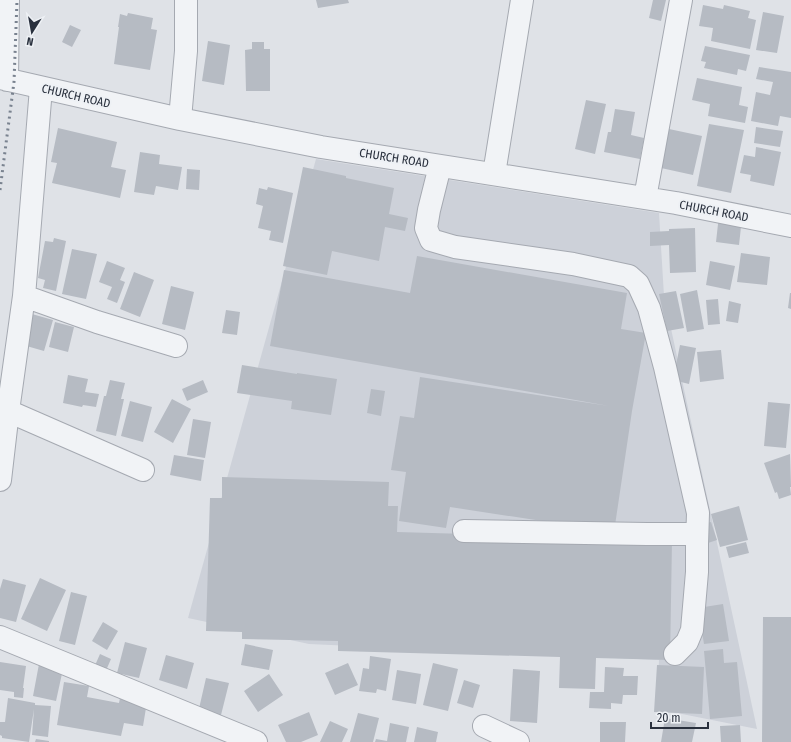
<svg xmlns="http://www.w3.org/2000/svg" width="791" height="742" font-family="'Fira Sans Condensed',sans-serif">
<style>
.built{fill:#cdd1d9}
.building{fill:#b6bbc3}
.lines{fill:none;stroke-linecap:round;stroke-linejoin:round}
.minor-casing{stroke:#a5a9b1;stroke-width:24}
.minor{stroke:#f1f3f6;stroke-width:22}
.rail{stroke:#79828f;stroke-width:3;stroke-dasharray:2 4;stroke-linecap:butt}
.labels{text-anchor:middle;stroke-width:4;stroke-linejoin:round;paint-order:stroke}
.street-label{font-size:12px;fill:#29303d;stroke:#eef1f5}
</style>
<rect width="100%" height="100%" fill="#dfe2e7"/>
<path class="built" d="M316 159 659 213 664 296 757 729 657 709 659 660 309 644 188 618Z"/>
<path class="building" d="M316 0H348L349 3 318 8Z
M653 0H666L661 21 649 18Z
M703 5 723 9 724 5 750 11 748 18 756 20 750 49 711 41 713 28 699 26Z
M763 12 784 16 777 53 756 50Z
M128 13 153 18 151 29 157 30 150 70 114 64 119 27H118L120 14 127 16Z
M70 25 81 30 72 47 62 42Z
M208 41 230 45 224 85 202 81Z
M252 42H264V49H270V91H246L245 50 252 49Z
M705 46 750 55 746 71 738 69 737 75 704 68 706 62 701 61Z
M759 67 791 72V118L780 116 778 126 751 121 756 92 770 95 773 82 756 79Z
M697 78 742 87 739 105 748 107 745 123 708 116 710 104 692 100Z
M586 100 606 104 595 154 575 149Z
M615 109 635 112 631 135 644 138 640 159 604 152 608 132H611Z
M709 124 744 130 731 193 697 186Z
M756 127 783 131 780 147 754 143Z
M58 128 117 142 111 167 126 170 120 198 52 183 57 163 51 162Z
M669 129 702 136 693 175 661 168Z
M756 147 781 152 774 186 750 181 751 175 740 173 744 155 755 157Z
M140 152 160 155 159 164 182 167 178 190 156 186 154 195 134 192Z
M303 167 346 176V178L394 188 389 214 408 218 405 231 385 227 379 261 332 251 327 275 283 266Z
M187 169 200 170 199 190 186 189Z
M268 187 293 193 283 243 269 240 271 231 258 228 263 206 256 204 259 188 267 190Z
M719 215 742 218 739 245 716 242Z
M695 228 696 272 670 273 669 245 650 246V232L669 231V229Z
M54 238 66 241 56 291 43 288 45 280 38 278 45 241 53 242Z
M72 249 97 254 86 299 62 294Z
M741 253 770 257 767 285 737 282Z
M417 256 627 293 621 329 646 333 632 411 614 532 450 507 446 528 399 521 406 472 391 470 400 416 414 418 420 377 609 406 270 346 284 270 410 293Z
M107 261 125 268 120 280 125 282 117 303 107 299 112 287 99 282Z
M710 261 735 266 730 290 706 285Z
M134 272 154 280 140 317 120 309Z
M171 286 194 292 185 330 162 324Z
M697 290 704 329 687 332 680 294Z
M676 291 684 328 667 331 659 294Z
M790 293H791V309L788 308Z
M718 299 720 324 708 325 706 300Z
M729 301 741 304 738 323 726 321Z
M226 310 240 312 237 335 222 333Z
M32 314 53 320 44 351 23 345Z
M55 322 74 327 68 352 49 347Z
M680 345 696 348 689 384 673 380Z
M721 350 724 379 700 382 697 352Z
M242 365 297 374V373L337 379 331 415 291 409 292 401 237 393Z
M68 375 88 379 85 392 99 394 96 407 83 405 82 407 63 403Z
M110 380 125 383 121 399H124L116 436 96 431 104 396H106Z
M203 380 208 392 187 401 182 389Z
M371 389 385 391 381 416 367 413Z
M172 399 191 409 173 443 154 432Z
M130 401 152 407 143 442 121 436Z
M768 402 790 404 786 448 764 446Z
M193 419 211 422 205 458 187 455Z
M790 454 791 487H790L791 495 779 499 777 492 775 493 764 463Z
M174 455 204 460 201 481 170 475Z
M222 477 389 482 388 506H398L397 532 672 540 670 660 596 658 595 689 559 688 560 657 338 651V641L242 639V632L206 631 210 498H222Z
M739 506 748 540 720 547 711 514Z
M711 522 717 540 705 544 699 525Z
M746 542 749 553 729 558 726 547Z
M40 578 66 590 47 631 21 619Z
M3 579 26 585 16 622 0 618V589Z
M71 592 87 596 75 645 59 641Z
M723 604 729 641 704 644 698 608Z
M763 617H791V742H762Z
M103 622 118 631 107 650 92 641Z
M125 642 147 648 139 678 117 673Z
M245 644 273 650 269 670 241 665Z
M723 649 724 663 737 662 742 716 710 719 704 651Z
M100 654 111 659 104 675 93 670Z
M166 655 194 663 187 689 159 680Z
M370 656 391 659 386 691 377 689 376 693 359 691 363 668 369 669Z
M0 662 26 666 23 688H24L23 698 14 697V692L0 690Z
M348 663 358 685 335 695 325 673Z
M433 663 458 669 448 711 423 705Z
M39 664 63 669 56 701 33 696Z
M657 665 704 667 702 714 654 712Z
M605 667 624 668 623 676H638L637 695H623L622 704 611 703V709L589 708 590 692H604Z
M513 669 540 671 537 723 510 721Z
M397 670 421 674 416 704 392 700Z
M269 674 283 695 258 712 244 691Z
M206 678 229 683 220 719 198 713Z
M464 680 480 685 473 708 457 703Z
M64 682 89 686 87 697 119 703 120 698 147 702 143 726 124 723 121 736 57 725Z
M8 698 35 703V705L51 706 48 737 32 735 34 709 29 742 2 738V736L0 735V722H5Z
M309 712 318 735 301 742H286L278 725Z
M358 713 379 718 373 742H350Z
M665 718 696 723 692 742H661Z
M330 721 348 729 342 742H320Z
M600 722H626L625 742H600Z
M390 723 409 727 406 742H375L376 739 387 741Z
M740 725 741 742H721L720 726Z
M417 727 438 732 436 742H414Z
M36 739 49 741V742H35Z"/>
<g class="lines">
<g class="minor-casing">
<path id="minor" d="M0 78 180 119 321 147 676 203 791 226
M7 80 8 0
M180 119 186 51V0
M440 166 429 210 426 228 431 240 455 247 573 264 629 276 638 284 649 308 665 367 698 513 697 544V572L692 630 687 642 675 654
M494 174 522 0
M645 198 681 0
M24 296 97 322 176 346
M8 411 143 470
M0 480 8 411 24 296 41 88
M464 531 647 534H697
M0 637 256 742
M484 726 518 742"/>
</g>
<use href="#minor" class="minor"/>
<path class="rail" d="M0 190 14 82 17 0"/>
</g>
<g class="labels">
<g class="street-label">
<text transform="translate(76 96) rotate(13)" y="4">CHURCH ROAD</text>
<text transform="translate(394 158) rotate(9)" y="4">CHURCH ROAD</text>
<text transform="translate(714 211) rotate(11)" y="4">CHURCH ROAD</text>
</g>
</g>
<g transform="translate(32 32) rotate(191)" stroke="#eef1f5" stroke-width="3" paint-order="stroke">
<path d="M0-3L7 15L0 10L-7 15Z" fill="#29303d"/>
<text y="-6" font-size="11" font-weight="bold" text-anchor="middle" fill="#29303d">N</text>
</g>
<path d="M651 722v6h57v-6" fill="none" stroke="#29303d" stroke-width="2"/>
<text x="657" y="722" font-size="12" fill="#29303d" stroke="#eef1f5" stroke-width="3" paint-order="stroke">20 m</text>
</svg>
